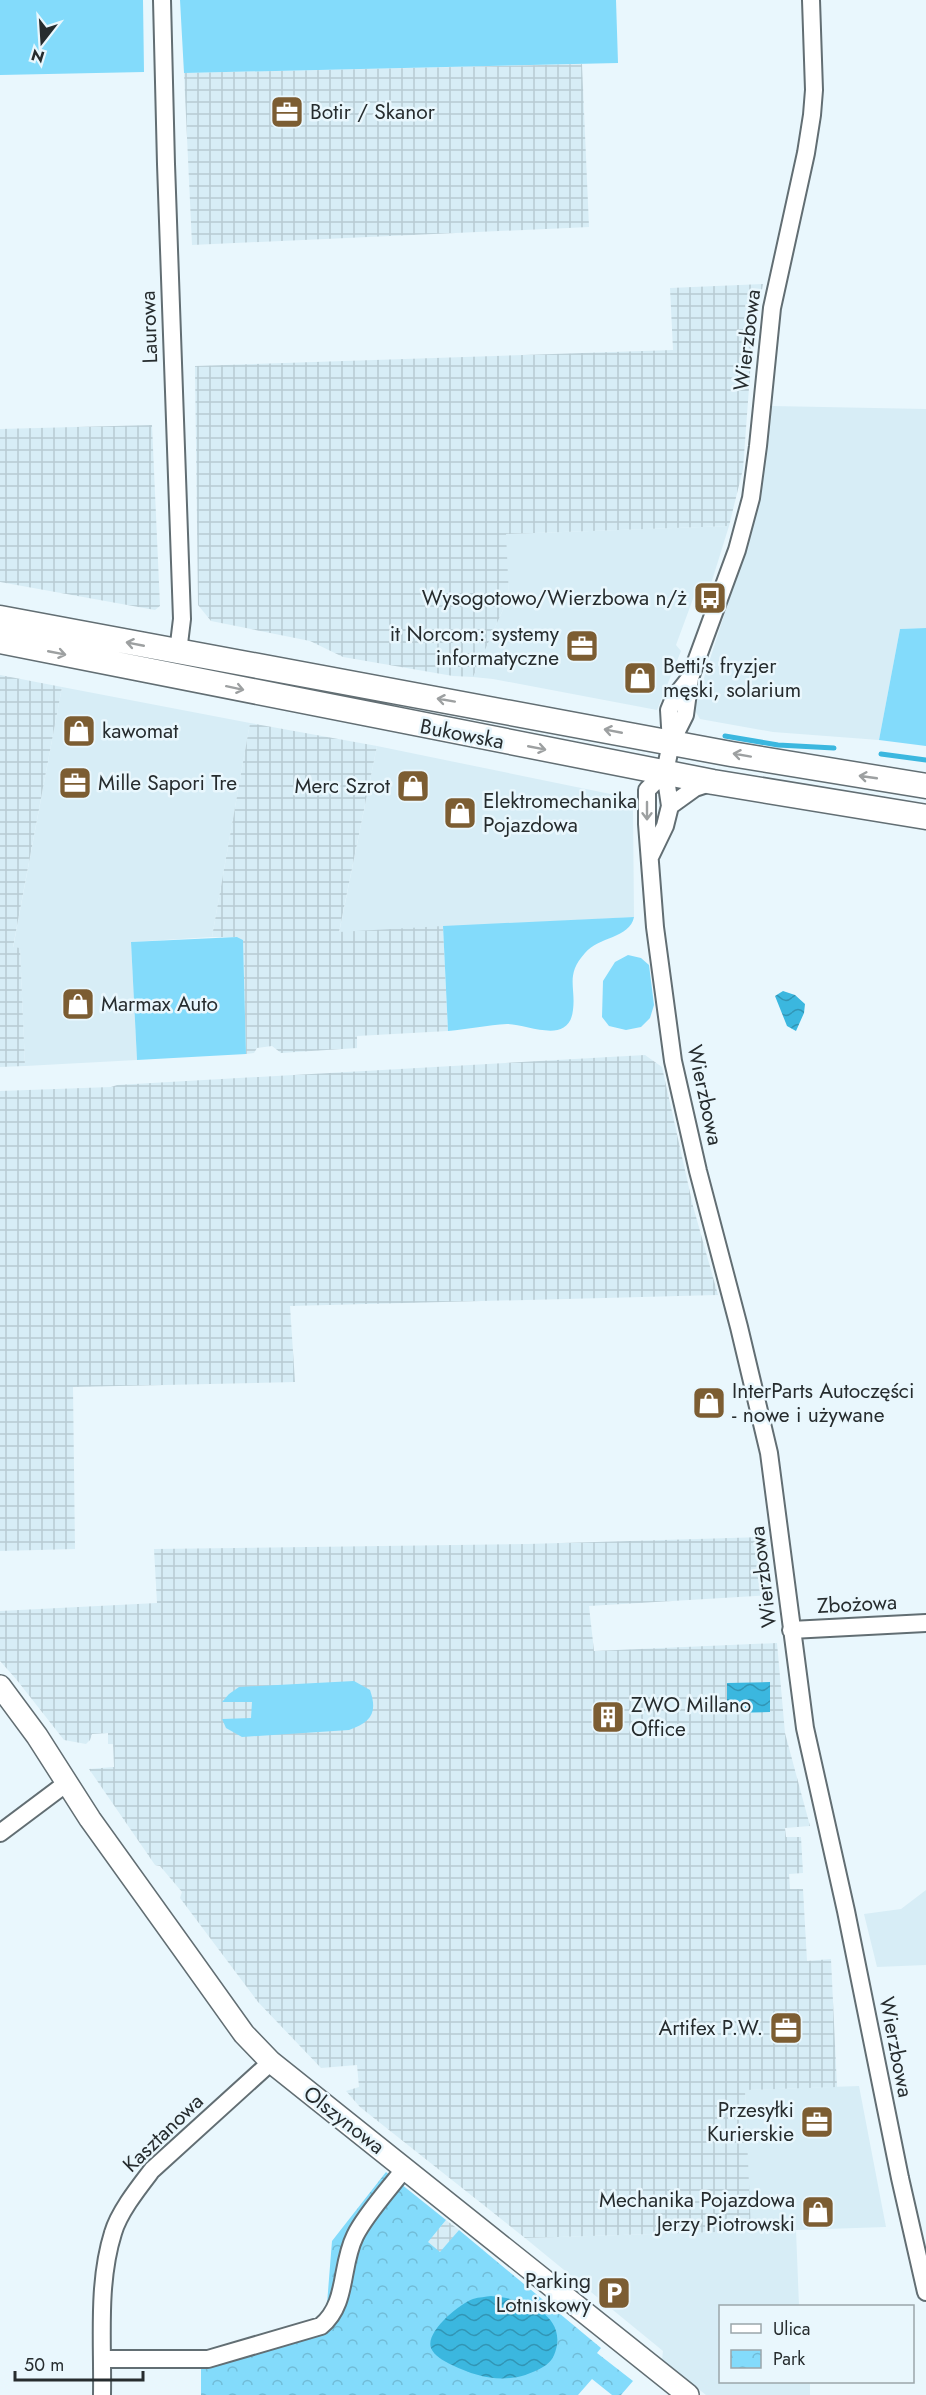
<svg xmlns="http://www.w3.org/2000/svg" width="926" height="2395" font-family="Jost,sans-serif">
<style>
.built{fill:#d7edf6}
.industrial{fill:url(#industrial-grid)}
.grass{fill:#83dbfb}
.park{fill:url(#park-crowns)}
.water{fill:url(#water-waves)}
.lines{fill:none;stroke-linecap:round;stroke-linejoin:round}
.stream{stroke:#3bb7df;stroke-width:5}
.minor-casing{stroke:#626e73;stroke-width:20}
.tertiary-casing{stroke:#626e73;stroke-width:24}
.secondary-casing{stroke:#626e73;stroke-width:27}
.minor{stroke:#fff;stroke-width:16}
.tertiary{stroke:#fff;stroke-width:21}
.secondary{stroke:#fff;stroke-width:24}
.oneway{stroke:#9da0a1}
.labels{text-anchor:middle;stroke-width:5;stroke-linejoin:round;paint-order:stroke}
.poi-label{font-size:21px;fill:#262c2e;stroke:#e9f7fd;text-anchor:start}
.street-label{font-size:21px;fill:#262c2e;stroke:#e9f7fd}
</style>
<defs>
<pattern id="industrial-grid" width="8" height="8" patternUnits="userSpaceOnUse" patternTransform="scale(1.5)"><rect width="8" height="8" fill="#d7edf6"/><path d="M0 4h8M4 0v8" fill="none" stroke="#b8cbd3"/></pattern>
<pattern id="park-crowns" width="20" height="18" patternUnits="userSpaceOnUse" patternTransform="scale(1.5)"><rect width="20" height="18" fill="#83dbfb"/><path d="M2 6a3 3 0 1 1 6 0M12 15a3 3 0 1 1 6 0" fill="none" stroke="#71bcd7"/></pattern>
<pattern id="water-waves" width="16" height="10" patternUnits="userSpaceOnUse" patternTransform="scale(1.5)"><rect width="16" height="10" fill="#3bb7df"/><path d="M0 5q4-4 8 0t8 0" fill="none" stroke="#3195b5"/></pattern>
</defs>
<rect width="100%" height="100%" fill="#e9f7fd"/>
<path class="built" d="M772 406 926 409V628L900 629 879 740 773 732 700 719 694 709 758 509Z
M729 526 710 587 697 588 676 645 681 651 657 710 493 679 473 677 509 596 505 534Z
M62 687 250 723 212 937 131 942 137 1060 25 1066 20 948H13Z
M377 746 625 797 633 810 634 917 339 933Z
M926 1890V1965L877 1967 864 1914 901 1909Z
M859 2086 886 2227 796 2230 799 2306H720V2382H810V2395H706L662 2360 663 2351 525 2238 750 2231 745 2090Z"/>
<path class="industrial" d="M582 64 589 227 192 245 184 73Z
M763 284 752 347 743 469 729 526 506 534 509 596 473 677 453 676 343 657 310 641 211 621 198 605 195 366 673 350 670 288Z
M152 425 160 606 155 610 0 582V429Z
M0 675 62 687 13 947 20 948 25 1066 0 1067Z
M250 723 377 746 339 932 443 926 448 1031 357 1036V1048L281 1053 272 1046 257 1048 254 1053 246 1054 243 940 237 937H212Z
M645 1055 662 1067 693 1206 718 1295 290 1306 295 1382 73 1387 75 1549 0 1551V1091L111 1087 117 1085Z
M767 1537 772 1595 589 1606 594 1651 777 1643 785 1733 810 1826 785 1828 786 1837H801L803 1873 789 1874 790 1889H803L807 1961 831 1959 837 2087 745 2090 751 2231 525 2238 360 2107 346 2091 359 2087 357 2065 321 2068 258 2002 180 1898 182 1892 160 1866 155 1865 89 1769 114 1767 113 1744H108V1733L92 1734 90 1740 86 1744 64 1740 16 1679 0 1661V1611L157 1603 154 1549 528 1544Z
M446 2220 459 2230 440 2253 427 2242Z"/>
<path class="grass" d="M0 0H143L144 72 0 75Z
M180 0H616L618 63 184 73Z
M926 628V746L879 740 900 629Z
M634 917C630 938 598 937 585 953 565 975 576 987 573 1010 569 1046 528 1024 507 1024 488 1025 468 1029 448 1031L443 926Z
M237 937 243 940 246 1054 137 1060 131 942Z
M628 955 641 958 649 965 654 1005 650 1018 641 1027 626 1030 609 1026 602 1017 603 981 615 962Z
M354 1681 370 1690C378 1713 371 1722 349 1730L242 1737 226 1728 222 1719 251 1718 252 1702H222L229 1694 239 1687Z"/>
<path class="park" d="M386 2172 446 2220 428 2242 440 2252 459 2230 601 2348 597 2353 633 2381 621 2395H612L592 2379 578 2395H201V2368L325 2329 332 2241Z"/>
<path class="water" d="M783 991 795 995 805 1004 804 1013 796 1031 787 1026 775 996Z
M770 1682V1712L727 1713V1683Z
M491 2296C517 2298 562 2310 557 2345 555 2355 552 2362 543 2367 512 2385 483 2380 452 2365 444 2361 434 2356 431 2348 425 2332 459 2304 473 2299 479 2297 486 2297 491 2296Z"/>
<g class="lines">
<path class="stream" d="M725 736 778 745 834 748
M881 754 926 760"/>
<g class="minor-casing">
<path id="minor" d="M162 0 166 164 182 619 178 652
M671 743 685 715 690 678 737 550 751 498 758 446 772 308 806 153 812 115 814 90 811 0
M665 772 647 790V824L655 927 673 1061 698 1171 739 1327 769 1453 805 1728 846 1911 900 2178 926 2292
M670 806 695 788 713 782
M651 855 665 826 670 806 665 772 671 743 669 710 674 698 689 679
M791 1630 926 1623
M0 1833 68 1782
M103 2359H208L321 2326C348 2304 340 2266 355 2236 365 2215 390 2188 405 2168
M102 2395C103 2342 97 2284 113 2233 119 2212 139 2187 152 2170L271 2062"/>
</g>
<g class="tertiary-casing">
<path id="tertiary" d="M0 1686 37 1736 90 1819 189 1957 244 2034 271 2062 688 2395"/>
</g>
<g class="secondary-casing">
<path id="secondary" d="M0 618 731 754 926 786
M0 641 713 782 926 817"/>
</g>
<use href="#minor" class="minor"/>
<use href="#tertiary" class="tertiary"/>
<use href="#secondary" class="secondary"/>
</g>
<defs><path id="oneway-shaft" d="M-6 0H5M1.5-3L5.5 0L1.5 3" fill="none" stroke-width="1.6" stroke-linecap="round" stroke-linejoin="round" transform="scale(1.5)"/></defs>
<g class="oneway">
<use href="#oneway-shaft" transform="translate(135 644) rotate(-169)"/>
<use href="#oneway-shaft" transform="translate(57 653) rotate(11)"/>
<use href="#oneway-shaft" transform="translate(235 688) rotate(12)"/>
<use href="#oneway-shaft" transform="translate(446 700) rotate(-170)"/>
<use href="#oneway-shaft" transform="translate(613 731) rotate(-169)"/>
<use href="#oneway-shaft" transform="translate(537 748) rotate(11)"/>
<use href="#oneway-shaft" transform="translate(742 755) rotate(-170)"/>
<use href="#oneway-shaft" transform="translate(868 777) rotate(-172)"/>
<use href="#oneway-shaft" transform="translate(647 811) rotate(90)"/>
</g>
<defs>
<g id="office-square" transform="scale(1.725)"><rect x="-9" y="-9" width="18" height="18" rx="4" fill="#7c5d32" stroke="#e9f7fd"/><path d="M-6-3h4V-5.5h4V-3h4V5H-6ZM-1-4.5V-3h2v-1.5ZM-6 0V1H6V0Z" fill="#fff"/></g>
<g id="bus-square" transform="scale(1.725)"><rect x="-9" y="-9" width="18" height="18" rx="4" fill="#7c5d32" stroke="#e9f7fd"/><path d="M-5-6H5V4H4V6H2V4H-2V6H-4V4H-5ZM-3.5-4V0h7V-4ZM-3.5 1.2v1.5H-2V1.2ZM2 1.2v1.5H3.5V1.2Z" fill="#fff"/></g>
<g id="shop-square" transform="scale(1.725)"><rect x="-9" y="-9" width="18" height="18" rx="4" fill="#7c5d32" stroke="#e9f7fd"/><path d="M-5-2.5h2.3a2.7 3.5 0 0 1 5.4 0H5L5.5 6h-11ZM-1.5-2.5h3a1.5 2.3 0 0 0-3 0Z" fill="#fff"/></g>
<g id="building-square" transform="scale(1.725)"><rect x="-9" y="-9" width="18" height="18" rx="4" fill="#7c5d32" stroke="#e9f7fd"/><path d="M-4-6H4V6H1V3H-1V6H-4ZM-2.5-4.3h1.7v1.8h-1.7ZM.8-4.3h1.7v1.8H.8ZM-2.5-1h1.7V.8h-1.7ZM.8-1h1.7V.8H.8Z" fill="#fff"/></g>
<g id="parking-square" transform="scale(1.725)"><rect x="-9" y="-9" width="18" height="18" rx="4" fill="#7c5d32" stroke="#e9f7fd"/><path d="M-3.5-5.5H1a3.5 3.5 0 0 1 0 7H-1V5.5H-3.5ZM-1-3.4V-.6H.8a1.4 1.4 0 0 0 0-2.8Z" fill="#fff"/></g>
</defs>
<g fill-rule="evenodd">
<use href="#office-square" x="287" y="112"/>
<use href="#bus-square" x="710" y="598"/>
<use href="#office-square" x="582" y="646"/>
<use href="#shop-square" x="640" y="678"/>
<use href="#shop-square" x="79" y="731"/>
<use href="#office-square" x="75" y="783"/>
<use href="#shop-square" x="413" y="786"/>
<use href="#shop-square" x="460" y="813"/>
<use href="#shop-square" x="78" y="1004"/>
<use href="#shop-square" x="709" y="1403"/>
<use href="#building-square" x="608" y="1717"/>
<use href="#office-square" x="786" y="2028"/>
<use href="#office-square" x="817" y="2122"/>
<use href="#shop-square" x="818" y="2212"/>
<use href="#parking-square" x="614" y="2293"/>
</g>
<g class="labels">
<g class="poi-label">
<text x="310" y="119">Botir / Skanor</text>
<text x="687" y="605" text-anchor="end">Wysogotowo/Wierzbowa n/ż</text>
<text x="559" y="641" text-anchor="end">it Norcom: systemy<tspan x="559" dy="24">informatyczne</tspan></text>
<text x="663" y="673">Betti's fryzjer<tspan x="663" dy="24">męski, solarium</tspan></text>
<text x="102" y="738">kawomat</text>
<text x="98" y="790">Mille Sapori Tre</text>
<text x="390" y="793" text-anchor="end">Merc Szrot</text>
<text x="483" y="808">Elektromechanika<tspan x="483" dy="24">Pojazdowa</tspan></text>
<text x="101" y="1011">Marmax Auto</text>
<text x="732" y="1398">InterParts Autoczęści<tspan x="732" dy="24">- nowe i używane</tspan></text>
<text x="631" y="1712">ZWO Millano<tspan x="631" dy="24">Office</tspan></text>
<text x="763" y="2035" text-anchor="end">Artifex P.W.</text>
<text x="794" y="2117" text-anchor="end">Przesyłki<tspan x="794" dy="24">Kurierskie</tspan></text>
<text x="795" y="2207" text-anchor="end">Mechanika Pojazdowa<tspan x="795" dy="24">Jerzy Piotrowski</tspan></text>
<text x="591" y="2288" text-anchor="end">Parking<tspan x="591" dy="24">Lotniskowy</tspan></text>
</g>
<g class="street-label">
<text transform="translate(149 327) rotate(-92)" y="7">Laurowa</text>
<text transform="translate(747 340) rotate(-83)" y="7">Wierzbowa</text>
<text transform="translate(462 734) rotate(11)" y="7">Bukowska</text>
<text transform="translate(705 1095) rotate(78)" y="7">Wierzbowa</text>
<text transform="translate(763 1577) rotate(-97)" y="7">Wierzbowa</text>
<text transform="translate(857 1604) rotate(-3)" y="7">Zbożowa</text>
<text transform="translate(896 2047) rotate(79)" y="7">Wierzbowa</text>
<text transform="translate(344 2120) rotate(38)" y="7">Olszynowa</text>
<text transform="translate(163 2133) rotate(-44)" y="7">Kasztanowa</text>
</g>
</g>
<rect x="719" y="2305" width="195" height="78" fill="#e9f7fd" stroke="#9ba6aa" stroke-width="1.5"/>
<rect x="731" y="2324" width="30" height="9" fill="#ffffff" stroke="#9ba6aa" stroke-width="1.5"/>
<text x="773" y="2335" font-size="18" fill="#262c2e">Ulica</text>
<rect x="731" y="2350" width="30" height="18" fill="url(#park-crowns)" stroke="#9ba6aa" stroke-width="1.5"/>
<text x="773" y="2365" font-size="18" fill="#262c2e">Park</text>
<g transform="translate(42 42) rotate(197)" stroke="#e9f7fd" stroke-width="4.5" paint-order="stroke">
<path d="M0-4.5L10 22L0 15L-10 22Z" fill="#262c2e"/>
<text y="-9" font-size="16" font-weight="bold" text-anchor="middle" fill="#262c2e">N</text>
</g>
<path d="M15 2371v9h128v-9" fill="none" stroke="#262c2e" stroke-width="3"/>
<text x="24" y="2371" font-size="18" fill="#262c2e" stroke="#e9f7fd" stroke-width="4.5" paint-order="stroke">50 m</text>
</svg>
